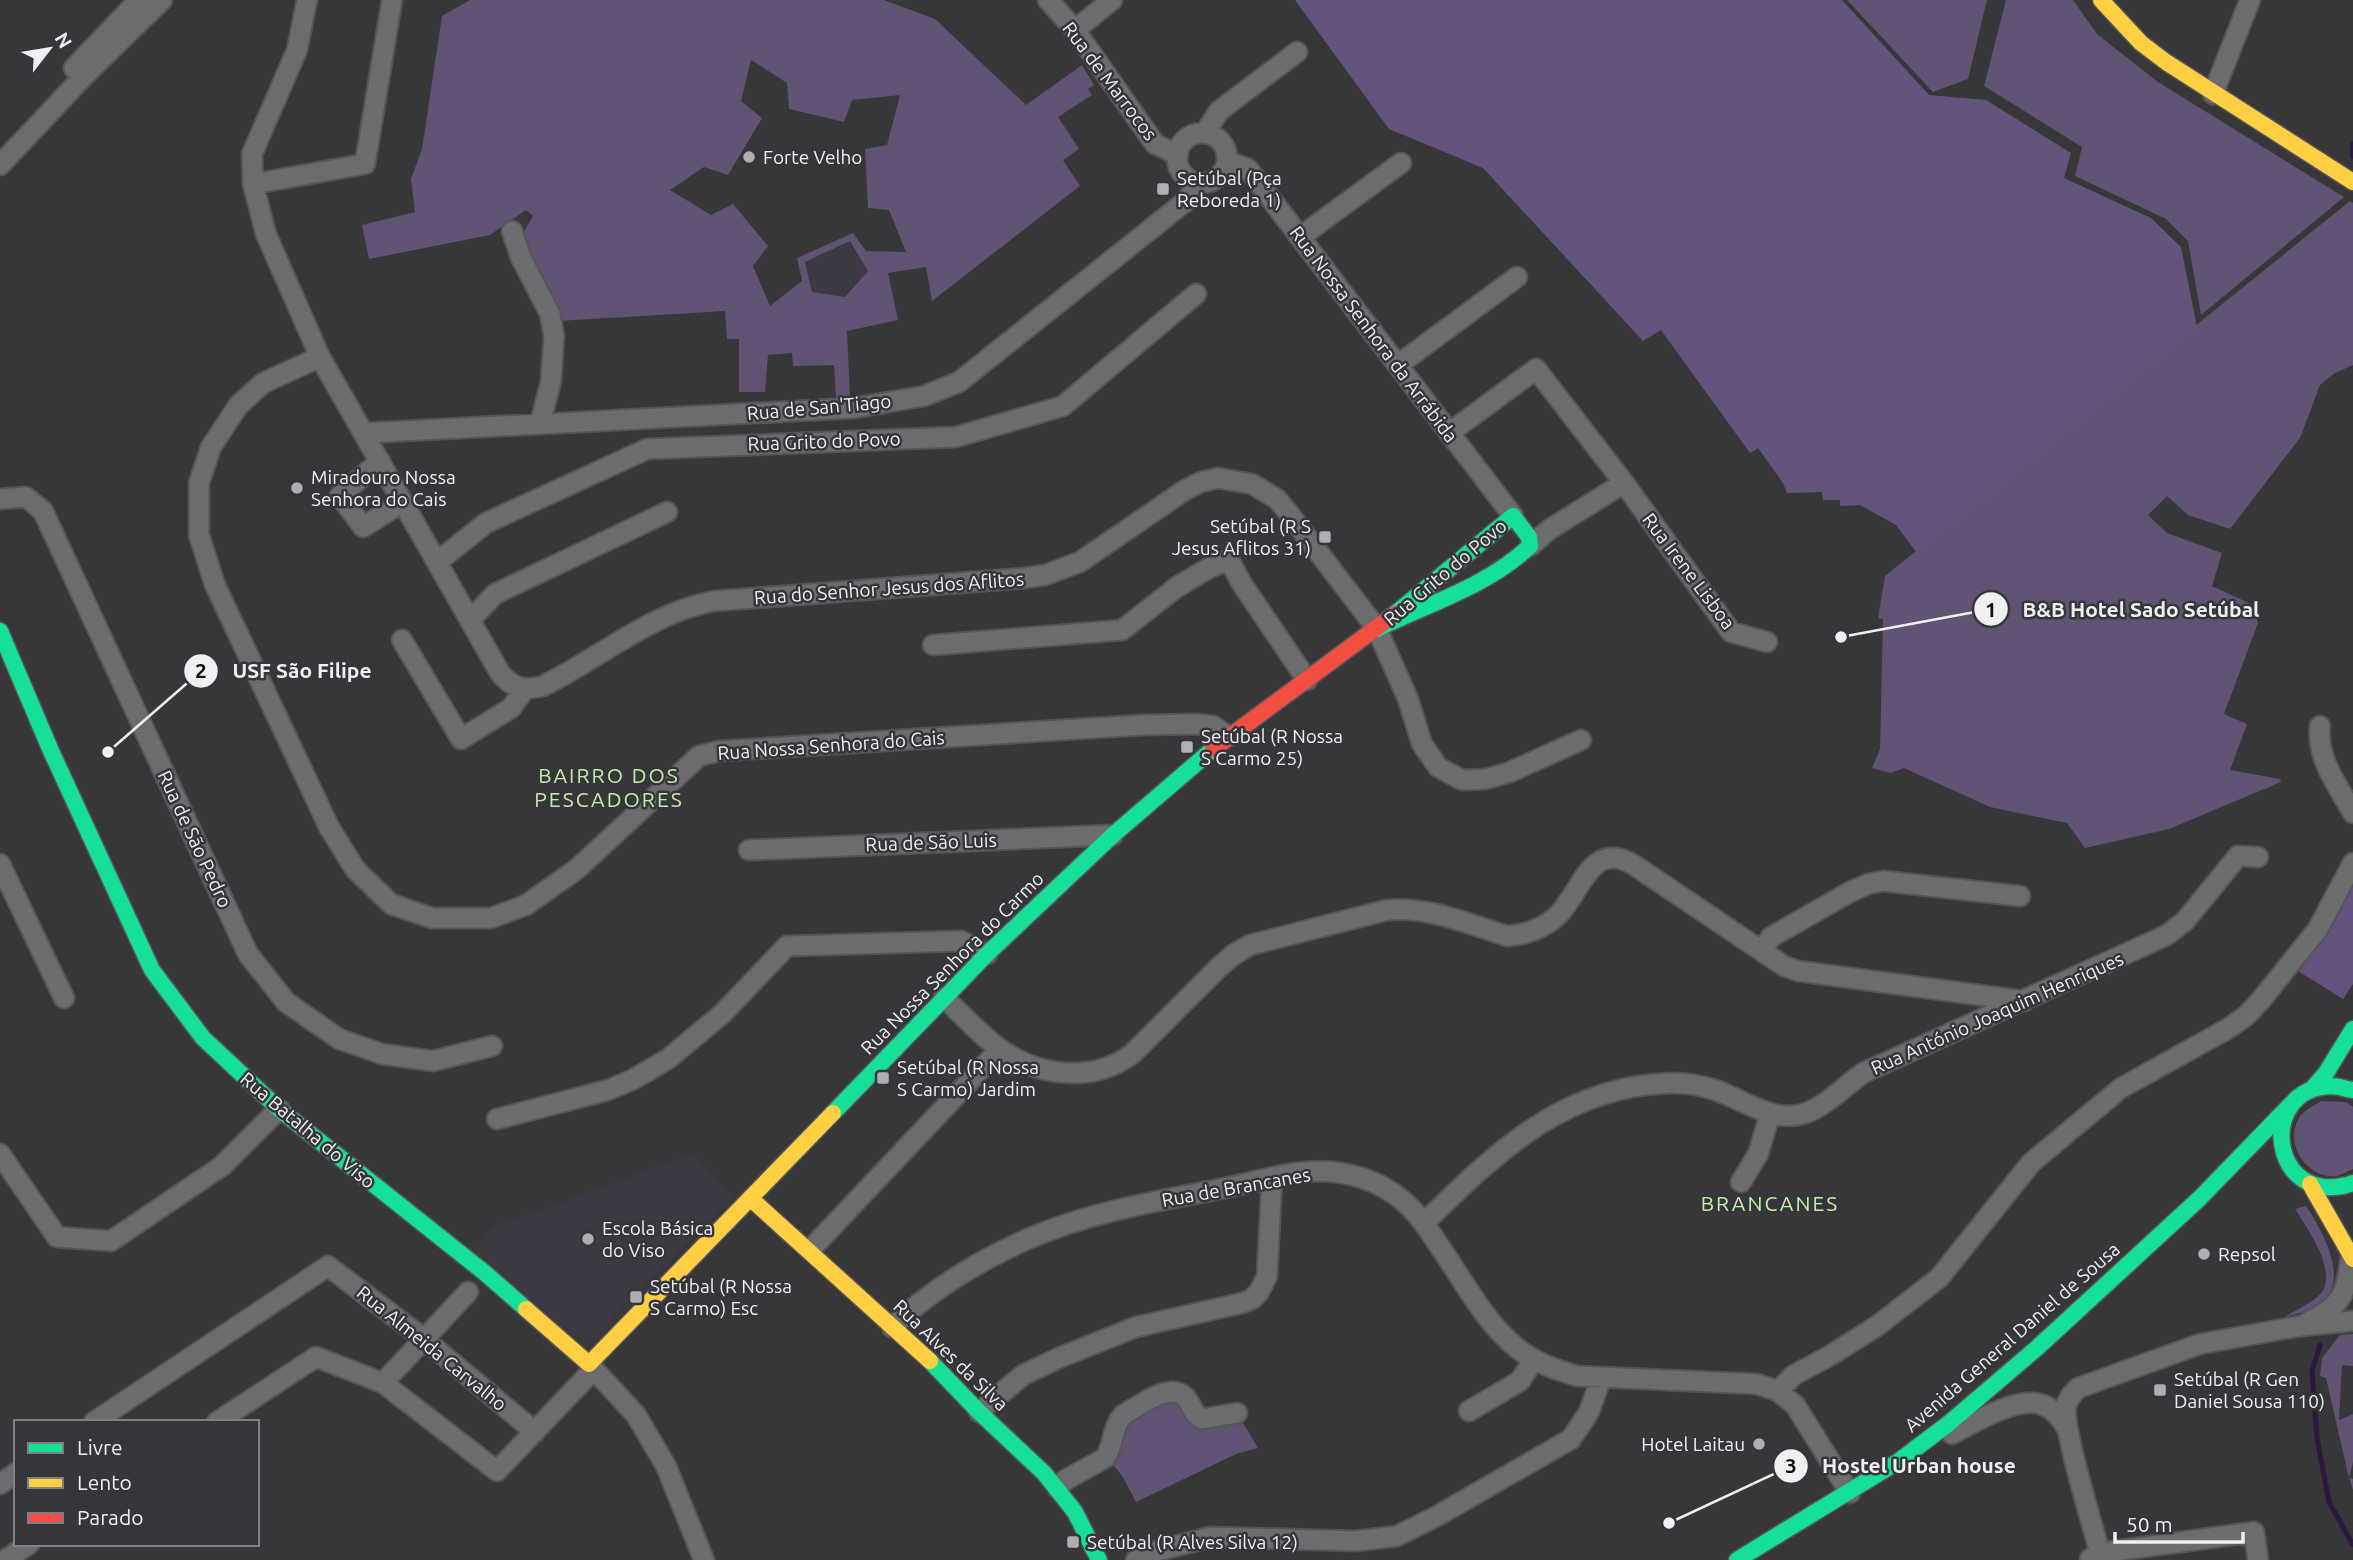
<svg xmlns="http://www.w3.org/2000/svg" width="2353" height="1560" font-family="Ubuntu,sans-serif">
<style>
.built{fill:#3d3943}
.green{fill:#605373;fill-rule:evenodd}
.forest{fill:#64537d}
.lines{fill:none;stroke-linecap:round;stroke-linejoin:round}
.stream{stroke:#2a183f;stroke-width:5}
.street-casing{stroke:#555557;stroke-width:23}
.fast-casing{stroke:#555557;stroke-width:19}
.slow-casing{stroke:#555557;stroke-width:19}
.jam-casing{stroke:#555557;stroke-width:19}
.street{stroke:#6c6b6d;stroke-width:19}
.fast{stroke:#16e098;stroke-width:16}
.slow{stroke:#ffcf43;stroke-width:16}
.jam{stroke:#f24e42;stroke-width:16}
.poi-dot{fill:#afaeb1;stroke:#36353a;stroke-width:2.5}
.labels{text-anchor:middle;stroke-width:5;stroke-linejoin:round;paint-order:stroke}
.street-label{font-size:19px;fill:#f0eff2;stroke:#36353a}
.poi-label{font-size:19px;fill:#f0eff2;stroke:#36353a;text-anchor:start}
.neighbourhood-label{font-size:21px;letter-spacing:2px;fill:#c3eeaa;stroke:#36353a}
.leader{fill:none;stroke:#f0eff2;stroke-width:2.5}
.callout-dot{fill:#f0eff2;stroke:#36353a;stroke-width:2.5}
.mark-label{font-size:21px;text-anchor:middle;font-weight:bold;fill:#111}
.callout-label{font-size:21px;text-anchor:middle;font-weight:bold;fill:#f0eff2;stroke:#36353a;stroke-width:5;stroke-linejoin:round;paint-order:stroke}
</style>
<rect width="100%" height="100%" fill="#373639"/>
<path class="built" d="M851 241 869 271 845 297 812 292 805 262Z
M692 1154 734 1197 595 1337 573 1336 474 1251 494 1227Z"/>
<path class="green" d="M470 0H884L935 19 1026 105 1082 65 1094 85 1088 89 1092 95 1058 117 1079 149 1063 160 1080 186 932 301 926 267 888 273 898 320 847 331 850 397H836L834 365 793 366 792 353 768 355 765 392H739V339H727L725 311 558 321 520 238 533 216 526 210 490 235 369 259 362 225 415 212 411 179 422 149 442 16ZM751 60 787 83 789 109 844 122 852 100 900 95 887 145 865 149 868 208 889 210 906 252 866 251 853 233 797 258 802 281 770 306 753 266 768 246 733 204 711 215 670 190 704 167 728 175 762 118 741 101ZM850 241 868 271 845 297 812 292 805 262Z
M1847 0H1987L1968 79 1933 92Z
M2006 0H2073L2097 34 2158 82 2344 197 2201 315 2188 241 2166 219 2075 176 2082 147 1984 86Z
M2350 201 2353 203V365L2335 373 2320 385 2300 438 2230 529 2188 515 2167 496 2148 515 2167 533 2222 553 2212 586 2253 605 2258 623 2224 714 2247 724 2230 770 2280 779 2281 782 2169 829 2085 848 2067 823 1990 807 1904 768 1890 773 1872 768 1880 749 1883 619 1878 618 1885 576Z
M2321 1101 2346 1102 2353 1107V1169C2348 1171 2342 1175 2337 1176 2308 1180 2283 1144 2299 1118 2303 1111 2313 1106 2321 1101Z
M2306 1206C2324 1233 2353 1285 2316 1307 2306 1312 2295 1314 2284 1317 2296 1310 2313 1303 2322 1292 2337 1269 2307 1228 2295 1209Z
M2353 1334V1366L2342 1365 2339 1420 2353 1414V1462L2349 1478 2353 1479V1490L2349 1478 2326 1378 2320 1376 2322 1358 2340 1335Z
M1168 1391 1194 1413H1237L1258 1448 1236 1454 1136 1502 1123 1477 1111 1462 1118 1420Z"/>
<path class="forest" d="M1295 0H1842L1929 95 1986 100 2071 153 2064 178 2151 218 2181 247 2197 327 1916 552 1896 525 1860 505 1840 506V500H1823L1822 492 1787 493 1783 483 1758 448 1750 453 1661 330 1643 341 1483 168 1389 129Z
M2353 880V984L2343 999 2293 968Z"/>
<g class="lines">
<path class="stream" d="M2353 144V157
M2320 1345 2312 1371 2317 1438 2329 1502 2353 1545"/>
<g class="street-casing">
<path id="street" d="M307 0 297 50 252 154 253 184 266 234 320 357 500 673C512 688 525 691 543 686 600 658 650 613 714 601L1024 578 1045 575 1080 562 1185 490 1201 482 1218 478 1252 484 1277 499 1287 511 1377 629 1408 699 1422 744 1438 767 1462 780 1486 779 1510 772 1581 740
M1048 0 1075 30 1155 144 1178 155
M1075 30 1112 0
M78 72 74 68 139 0
M2213 94 2250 0
M1205 133 1219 111 1297 52
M1177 158a25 25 0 1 1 50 0a25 25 0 1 1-50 0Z
M1227 161 1248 169 1513 516
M0 165 83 77 162 0
M253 184 365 164 392 0
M512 231 521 258 550 314 554 336 551 381 540 424
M1300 237 1401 163
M320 357 263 383 238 406 211 447 199 483V535L215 585 329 827 355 869 391 904 432 918H491L526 905 577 869 699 756 719 751 1143 725 1195 724 1213 726 1228 736
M1398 365 1517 277
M364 433 854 408 924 396 959 382 1186 201 1199 183
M1449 433 1536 369 1624 483 1550 529 1530 546
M380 461 340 496 363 527 403 502
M1624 483 1731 632 1767 642
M0 499 26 497 43 511 248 954 286 1002 339 1039 382 1054 433 1061 492 1046
M437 562 486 523 647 449 956 437 1063 406 1196 294
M470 620 495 594 667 512
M402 640 461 739 511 708 525 689
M933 645 1122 630 1177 587 1209 568 1229 560 1242 584 1307 680
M2320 726C2316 758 2338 786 2353 813
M749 850 1113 835
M0 864 64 998
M1762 951 1771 937 1850 892 1868 884 1883 881 2020 896
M944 998C963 1015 980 1035 1000 1049 1039 1077 1093 1083 1132 1054L1218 968 1233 955 1250 945 1387 910C1428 906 1469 924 1507 936 1525 935 1545 928 1558 915 1582 891 1591 839 1634 865L1784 966 1798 971 2024 1001
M497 1119 608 1090 632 1080 668 1059 722 1014 787 946 961 941 987 954
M0 1154 57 1237 111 1241 222 1166 279 1109
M1741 1182 1758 1154 1770 1114
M1424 1223C1497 1152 1564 1085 1673 1083 1686 1083 1703 1086 1715 1090 1745 1100 1773 1124 1806 1113 1827 1105 1845 1086 1863 1073L2167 935 2185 921 2238 856 2258 857
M810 1250 1000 1049
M2308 1322C2343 1305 2346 1294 2351 1256
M892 1327C931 1290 980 1260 1030 1238 1093 1211 1163 1200 1230 1187 1263 1180 1300 1168 1334 1172 1359 1175 1383 1184 1402 1200 1419 1214 1430 1232 1442 1250 1467 1286 1490 1332 1528 1356 1544 1366 1560 1371 1577 1376L1757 1384 1778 1391 1795 1405 1850 1493
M589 1364 636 1415 666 1466 704 1560
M383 1383 468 1292
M1778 1391 1794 1375 1831 1355 1877 1326 1939 1278 2031 1163 2121 1088 2229 1028 2247 1015 2261 1000 2318 929 2353 863
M1469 1411 1520 1381 1534 1359
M979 1412 1023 1375 1061 1357 1136 1327 1242 1303 1252 1299 1259 1292 1267 1276 1272 1178
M94 1422 328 1266 424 1339 535 1432
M217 1422 316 1357 383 1383 497 1471 594 1369
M1952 1434C1973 1423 2016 1397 2040 1404 2052 1407 2062 1420 2068 1430
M0 1484 16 1473
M1057 1487 1067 1479 1105 1458C1114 1445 1112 1427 1123 1415 1138 1407 1169 1381 1185 1397 1192 1404 1192 1414 1202 1419L1237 1413
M2100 1553C2093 1527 2062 1426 2066 1406 2068 1398 2073 1393 2078 1388L2200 1344 2300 1326 2353 1321
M2090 1559 2100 1553 2254 1532 2258 1560
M5 1560 29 1544
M1136 1560 1149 1553 1211 1537 1356 1541 1397 1536 1437 1516 1571 1439 1589 1412 1601 1378"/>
</g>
<g class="fast-casing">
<path id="fast" d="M1377 629C1430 603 1486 587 1530 546L1529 537 1513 516 1395 614
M0 631 51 751 152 970 203 1038 279 1109 485 1273 526 1309
M2312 1089 2326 1073 2353 1029
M2353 1090C2346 1089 2338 1086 2331 1086 2255 1088 2270 1211 2353 1183
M833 1113 987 954 1113 835 1213 749
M930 1361 979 1412 1044 1473 1075 1512 1099 1560
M1737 1560 1899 1461 1948 1424 2038 1347 2199 1199 2298 1097"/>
</g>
<g class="slow-casing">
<path id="slow" d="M2101 0 2141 43 2166 62 2353 182
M2310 1184 2353 1259
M750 1198 930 1361
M526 1309 589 1364 833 1113"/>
</g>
<g class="jam-casing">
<path id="jam" d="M1213 749 1395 614"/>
</g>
<use href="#street" class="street"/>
<use href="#fast" class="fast"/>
<use href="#slow" class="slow"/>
<use href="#jam" class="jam"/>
</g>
<g class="poi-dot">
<circle cx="749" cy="157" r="7"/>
<rect x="1156" y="182" width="14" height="14" rx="3.5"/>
<circle cx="297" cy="488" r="7"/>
<rect x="1318" y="530" width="14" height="14" rx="3.5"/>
<rect x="1180" y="740" width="14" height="14" rx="3.5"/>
<rect x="876" y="1071" width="14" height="14" rx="3.5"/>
<circle cx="588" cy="1239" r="7"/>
<circle cx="2204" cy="1254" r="7"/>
<rect x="629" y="1290" width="14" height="14" rx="3.5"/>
<rect x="2153" y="1383" width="14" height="14" rx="3.5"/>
<circle cx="1759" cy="1444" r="7"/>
<rect x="1066" y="1535" width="14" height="14" rx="3.5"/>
</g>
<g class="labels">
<g class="street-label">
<text transform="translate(1110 81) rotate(53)" y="7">Rua de Marrocos</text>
<text transform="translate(1374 334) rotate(53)" y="7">Rua Nossa Senhora da Arrábida</text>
<text transform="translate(819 407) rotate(-5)" y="7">Rua de San'Tiago</text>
<text transform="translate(824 441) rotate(-2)" y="7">Rua Grito do Povo</text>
<text transform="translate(1689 571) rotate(53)" y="7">Rua Irene Lisboa</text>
<text transform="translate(1445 572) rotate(-40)" y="7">Rua Grito do Povo</text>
<text transform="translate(889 588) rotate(-4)" y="7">Rua do Senhor Jesus dos Aflitos</text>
<text transform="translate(831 745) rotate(-4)" y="7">Rua Nossa Senhora do Cais</text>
<text transform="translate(195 839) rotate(65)" y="7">Rua de São Pedro</text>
<text transform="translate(931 842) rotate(-2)" y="7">Rua de São Luis</text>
<text transform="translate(952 963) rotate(-45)" y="7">Rua Nossa Senhora do Carmo</text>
<text transform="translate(1997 1013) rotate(-24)" y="7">Rua António Joaquim Henriques</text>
<text transform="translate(308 1130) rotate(40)" y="7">Rua Batalha do Viso</text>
<text transform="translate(1236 1187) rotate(-10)" y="7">Rua de Brancanes</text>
<text transform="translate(2012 1337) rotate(-41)" y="7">Avenida General Daniel de Sousa</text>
<text transform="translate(432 1348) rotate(39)" y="7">Rua Almeida Carvalho</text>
<text transform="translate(951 1355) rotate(44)" y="7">Rua Alves da Silva</text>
</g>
<g class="poi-label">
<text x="763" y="164">Forte Velho</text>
<text x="1177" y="185">Setúbal (Pça<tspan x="1177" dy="22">Reboreda 1)</tspan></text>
<text x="311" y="484">Miradouro Nossa<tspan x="311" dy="22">Senhora do Cais</tspan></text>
<text x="1311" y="533" text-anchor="end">Setúbal (R S<tspan x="1311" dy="22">Jesus Aflitos 31)</tspan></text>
<text x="1201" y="743">Setúbal (R Nossa<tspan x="1201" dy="22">S Carmo 25)</tspan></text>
<text x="897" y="1074">Setúbal (R Nossa<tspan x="897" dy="22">S Carmo) Jardim</tspan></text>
<text x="602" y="1235">Escola Básica<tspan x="602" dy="22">do Viso</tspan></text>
<text x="2218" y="1261">Repsol</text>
<text x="650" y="1293">Setúbal (R Nossa<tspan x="650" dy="22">S Carmo) Esc</tspan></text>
<text x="2174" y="1386">Setúbal (R Gen<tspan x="2174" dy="22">Daniel Sousa 110)</tspan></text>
<text x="1745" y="1451" text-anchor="end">Hotel Laitau</text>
<text x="1087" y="1549">Setúbal (R Alves Silva 12)</text>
</g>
<g class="neighbourhood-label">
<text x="609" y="783">BAIRRO DOS<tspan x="609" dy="24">PESCADORES</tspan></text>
<text x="1770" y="1211">BRANCANES</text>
</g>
</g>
<path class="leader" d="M1841 637L1991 609M108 752L201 671M1669 1523L1791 1466"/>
<g class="callout-dot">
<circle cx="1841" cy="637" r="7"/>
<circle cx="108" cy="752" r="7"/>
<circle cx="1669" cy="1523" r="7"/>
<circle cx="1991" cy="609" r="18"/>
<circle cx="201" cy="671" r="18"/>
<circle cx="1791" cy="1466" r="18"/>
</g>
<g class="mark-label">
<text x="1991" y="617">1</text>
<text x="201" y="678">2</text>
<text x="1791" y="1473">3</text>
</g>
<g class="callout-label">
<text x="2141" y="617">B&amp;B Hotel Sado Setúbal</text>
<text x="302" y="678">USF São Filipe</text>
<text x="1919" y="1473">Hostel Urban house</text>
</g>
<rect x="14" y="1420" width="245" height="126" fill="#36353a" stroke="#807f84" stroke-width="2"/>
<rect x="28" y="1443" width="35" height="10" fill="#16e098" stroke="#807f84" stroke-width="2"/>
<text x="77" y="1455" font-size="21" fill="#f0eff2">Livre</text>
<rect x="28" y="1478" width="35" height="10" fill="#ffcf43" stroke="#807f84" stroke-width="2"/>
<text x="77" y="1490" font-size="21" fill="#f0eff2">Lento</text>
<rect x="28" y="1513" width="35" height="10" fill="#f24e42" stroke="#807f84" stroke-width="2"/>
<text x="77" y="1525" font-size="21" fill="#f0eff2">Parado</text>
<g transform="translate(49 49) rotate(59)" stroke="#36353a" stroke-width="5" paint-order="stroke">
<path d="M0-5L12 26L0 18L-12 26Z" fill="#f0eff2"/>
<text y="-10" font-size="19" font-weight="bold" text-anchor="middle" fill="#f0eff2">N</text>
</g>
<path d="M2115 1532v10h128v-10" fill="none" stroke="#f0eff2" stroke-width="3.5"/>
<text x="2126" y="1532" font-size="21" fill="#f0eff2" stroke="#36353a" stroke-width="5" paint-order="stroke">50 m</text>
</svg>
